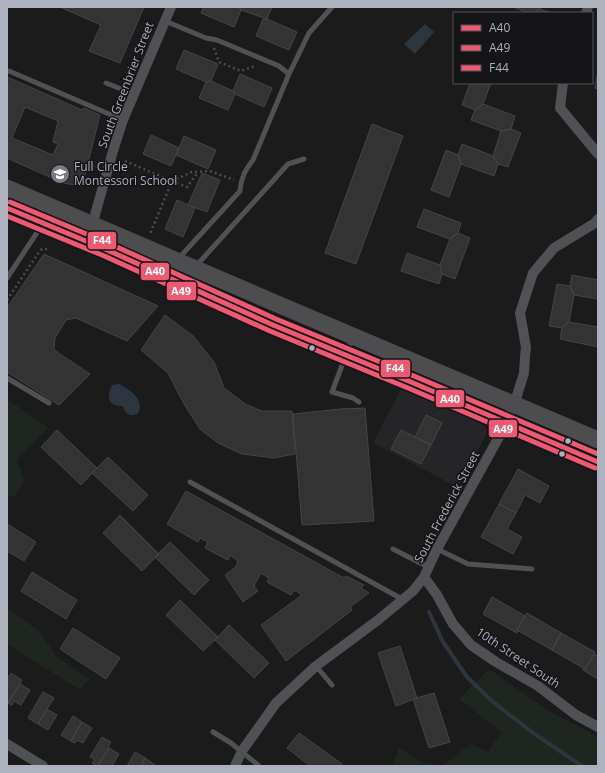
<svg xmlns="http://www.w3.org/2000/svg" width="605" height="773" font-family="'Open Sans',sans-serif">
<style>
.built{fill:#252528}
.green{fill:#1f2620}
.water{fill:#2d363f}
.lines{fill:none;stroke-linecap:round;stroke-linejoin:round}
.stream{stroke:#2d363f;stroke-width:4}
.building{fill:#333334;stroke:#444548;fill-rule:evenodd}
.path{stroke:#4b4c4f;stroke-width:2.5;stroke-dasharray:2 3;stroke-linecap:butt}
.lane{stroke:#4f5155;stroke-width:5}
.street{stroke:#4f5155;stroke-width:10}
.primary{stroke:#4d4d50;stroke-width:17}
.bus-1-casing{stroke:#151518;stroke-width:8}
.bus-2-casing{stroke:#151518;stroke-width:8}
.bus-3-casing{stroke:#151518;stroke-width:8}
.bus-1{stroke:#ec5970;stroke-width:5}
.bus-2{stroke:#ec5970;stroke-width:5}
.bus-3{stroke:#ec5970;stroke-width:5}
.bus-dot{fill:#acb1bd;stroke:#151518;stroke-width:1.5}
.labels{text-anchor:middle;stroke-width:3;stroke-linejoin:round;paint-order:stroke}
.street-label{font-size:12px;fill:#acb1bd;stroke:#151518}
.poi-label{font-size:12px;fill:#acb1bd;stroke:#151518;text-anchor:start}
.line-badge{stroke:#151518;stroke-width:1.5}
.badge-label{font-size:11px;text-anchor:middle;font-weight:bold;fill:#fff}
</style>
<rect width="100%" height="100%" fill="#1b1b1c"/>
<path class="built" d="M402 387 481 423 487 429 485 437 457 487 373 443Z"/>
<path class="green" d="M7 399 48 428 17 460 24 481 14 497 7 496Z
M7 608 40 632 56 656 89 679 80 690 7 644Z
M489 669 549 711 598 737V766H442L471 744 488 752 501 732 459 699Z
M399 748 421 762 440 766H393Z"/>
<path class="water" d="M425 24 434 32 415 54 404 44Z
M119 384C131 390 145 400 138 414 129 417 125 414 123 406 108 406 106 398 112 385Z"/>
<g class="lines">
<path class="stream" d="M429 612 443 642 467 677 493 702 532 732 582 766"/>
</g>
<path class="building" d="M60 7H144L120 63 89 51 101 25Z
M204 7H239L241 10 234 27 201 13Z
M239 7H272L267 19 241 10Z
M513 7H541L534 13H529Z
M540 9 552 13H534Z
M263 19H267L297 32 289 50 256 36Z
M184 50 218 64 211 81 206 82 176 69Z
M598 71V89L595 88Z
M240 74 272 88 264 107 235 94 233 91Z
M7 77 82 110 84 108 100 115 82 186 63 183 7 158ZM25 107 58 121 53 142 58 144 53 155 12 138Z
M211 81 233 91 235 94 228 110 199 98 206 82Z
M470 83H491L483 104 475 110 462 105Z
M483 104 515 116 511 129 501 131 471 120 475 110Z
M372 124 403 136 356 264 325 253Z
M511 129 521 133 508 167 498 164 493 156 501 131Z
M151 135 179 148 171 166 143 154Z
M184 136 216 150 208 169 176 155Z
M462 144 493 156 498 164 494 176 461 164 458 155Z
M446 150 458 155 461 164 449 197 431 190Z
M202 173 220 180 207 212 188 205Z
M177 200 195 208 183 237 165 229Z
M424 209 461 223 458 233 450 239 417 227Z
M458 233 470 238 455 279 442 274 440 265 450 239Z
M407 253 440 265 442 274 439 284 401 271Z
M44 254 158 306 127 341 76 318 66 320 55 338 54 350 90 374 59 405 7 372V308Z
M572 275 598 280V299L574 295 570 286Z
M557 284 570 286 574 295 569 322 562 328 549 326Z
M165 315 193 336 214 362 224 388 245 404 262 411H292L295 454 274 458 242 454 218 443 200 429 184 404 168 373 141 350Z
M569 322 598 327V347L560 339 562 328Z
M365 408 374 521 302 525 293 414 340 409Z
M426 415 442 423 431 445 415 437Z
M57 430 97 468 81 485 41 447Z
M401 430 431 445 421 464 391 449Z
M108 457 148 495 133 511 92 473Z
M518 469 549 486 540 503 525 495 516 513 499 504Z
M186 491 344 578 346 576 364 585 361 588 369 593 350 607 352 610 286 661 261 625 302 595 294 590 291 595 267 582 269 578 261 573 254 586 258 591 243 602 225 575 236 567 238 561 230 555 228 560 205 548 208 542 200 538 198 542 167 524Z
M499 504 516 513 507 529 522 537 513 554 481 537Z
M120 515 159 554 142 571 103 533Z
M7 524 36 542 24 561 7 551Z
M170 542 209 580 194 595 155 557Z
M32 572 77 600 66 619 21 591Z
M492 597 525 616 517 630 518 631 517 633 483 614Z
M180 600 218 637 203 651 166 615Z
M527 613 561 633 552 650 517 630Z
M229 625 269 663 254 678 215 640Z
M73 628 120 658 106 679 60 649Z
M561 633 595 652 585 669 552 650Z
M400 646 417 698 396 706 378 653Z
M594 654 598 656V679L583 670 584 668 585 669Z
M11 673 22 680 8 703 7 702V679Z
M20 684 30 690 21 705 14 701 12 705 8 703Z
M43 692 54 698 38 724 28 718Z
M434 693 450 742 429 748 413 699Z
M47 709 57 715 48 730 38 724Z
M73 716 82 722 71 741 61 735Z
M82 722 92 728 83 743 77 740 75 743 71 741Z
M299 733 342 764 341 766H310L287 748Z
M102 737 111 742 108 747 109 748 97 766 92 763 95 760 90 757Z
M109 748 119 754 112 766H98Z
M135 752 145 758 141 766H127Z
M145 758 155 765V766H141Z"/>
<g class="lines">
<path class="path" d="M214 48 219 62 241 71 255 66
M125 161 172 181 150 234
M172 181 192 172 210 171 234 180
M172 181 187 187 198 172
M7 300 39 252 42 249H49"/>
<path class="lane" d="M165 21 206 38 217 40 279 66 289 74
M9 71 123 120
M106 83 134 94
M179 258 240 191C241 178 245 170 253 160L289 74 309 33 332 7
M196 266 288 164 304 159
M7 278 42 225
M352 339 332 392 353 398 359 402
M7 378 49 403
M190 482 402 599
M393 549 428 567
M437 549 468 564 532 569
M316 666 332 685
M213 732 231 743 258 765"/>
<path class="street" d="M586 13 588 7
M563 83 560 108 598 154
M91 229 113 151 123 120 171 7
M424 577 437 595 453 624 471 645 496 662 538 686 576 715 598 727
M7 744 43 766
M235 766 242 751 276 703 316 666 378 620 413 591 424 577 437 549 500 435 514 405 524 373 525 357 526 347 520 313 533 273 554 248 595 223 598 219"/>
<path class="primary" d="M7 188 275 303 598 440
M7 208 105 249 273 325 411 382 598 462"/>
<g class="bus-1-casing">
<path id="bus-1" d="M7 208 105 249 273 325 411 382 598 462"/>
</g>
<g class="bus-2-casing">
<path id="bus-2" d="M7 216 102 255 270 331 408 388 595 468"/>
</g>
<g class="bus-3-casing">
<path id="bus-3" d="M10 202 108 243 276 319 414 376 598 454"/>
</g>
<use href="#bus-1" class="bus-1"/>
<use href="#bus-2" class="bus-2"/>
<use href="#bus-3" class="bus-3"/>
</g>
<defs>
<g id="school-disc" transform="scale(1)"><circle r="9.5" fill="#797c85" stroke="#151518"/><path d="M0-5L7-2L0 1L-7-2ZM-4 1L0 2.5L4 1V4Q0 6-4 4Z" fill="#fff"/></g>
</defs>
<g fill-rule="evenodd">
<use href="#school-disc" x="60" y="174"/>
</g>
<g class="bus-dot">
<circle cx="312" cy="348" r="3.5"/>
<circle cx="568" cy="441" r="3.5"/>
<circle cx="562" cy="454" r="3.5"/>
</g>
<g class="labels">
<g class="street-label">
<text transform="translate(126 85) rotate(-69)" y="4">South Greenbrier Street</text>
<text transform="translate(447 507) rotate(-62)" y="4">South Frederick Street</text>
<text transform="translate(518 658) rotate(34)" y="4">10th Street South</text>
</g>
<g class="poi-label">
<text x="74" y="171">Full Circle<tspan x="74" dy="14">Montessori School</tspan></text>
</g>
</g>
<g class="line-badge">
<rect x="87" y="231" width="30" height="19" rx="4" fill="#ec5970"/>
<rect x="140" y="262" width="30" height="19" rx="4" fill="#ec5970"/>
<rect x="166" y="281" width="31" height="20" rx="4" fill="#ec5970"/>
<rect x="380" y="359" width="31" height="19" rx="4" fill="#ec5970"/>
<rect x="435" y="389" width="30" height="19" rx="4" fill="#ec5970"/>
<rect x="488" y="419" width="30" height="19" rx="4" fill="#ec5970"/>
</g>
<g class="badge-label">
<text x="102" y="244">F44</text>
<text x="155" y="275">A40</text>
<text x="181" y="295">A49</text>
<text x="395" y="372">F44</text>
<text x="450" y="403">A40</text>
<text x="503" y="433">A49</text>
</g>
<rect width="605" height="773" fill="none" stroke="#acb1bd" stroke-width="16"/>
<rect x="453" y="12" width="140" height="72" fill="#151518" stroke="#51535a"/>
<rect x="461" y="25" width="20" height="6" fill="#ec5970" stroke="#51535a"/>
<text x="489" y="32" font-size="12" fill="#acb1bd">A40</text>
<rect x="461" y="45" width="20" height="6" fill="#ec5970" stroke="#51535a"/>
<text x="489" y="52" font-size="12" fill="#acb1bd">A49</text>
<rect x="461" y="65" width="20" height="6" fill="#ec5970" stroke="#51535a"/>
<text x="489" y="72" font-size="12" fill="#acb1bd">F44</text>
</svg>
